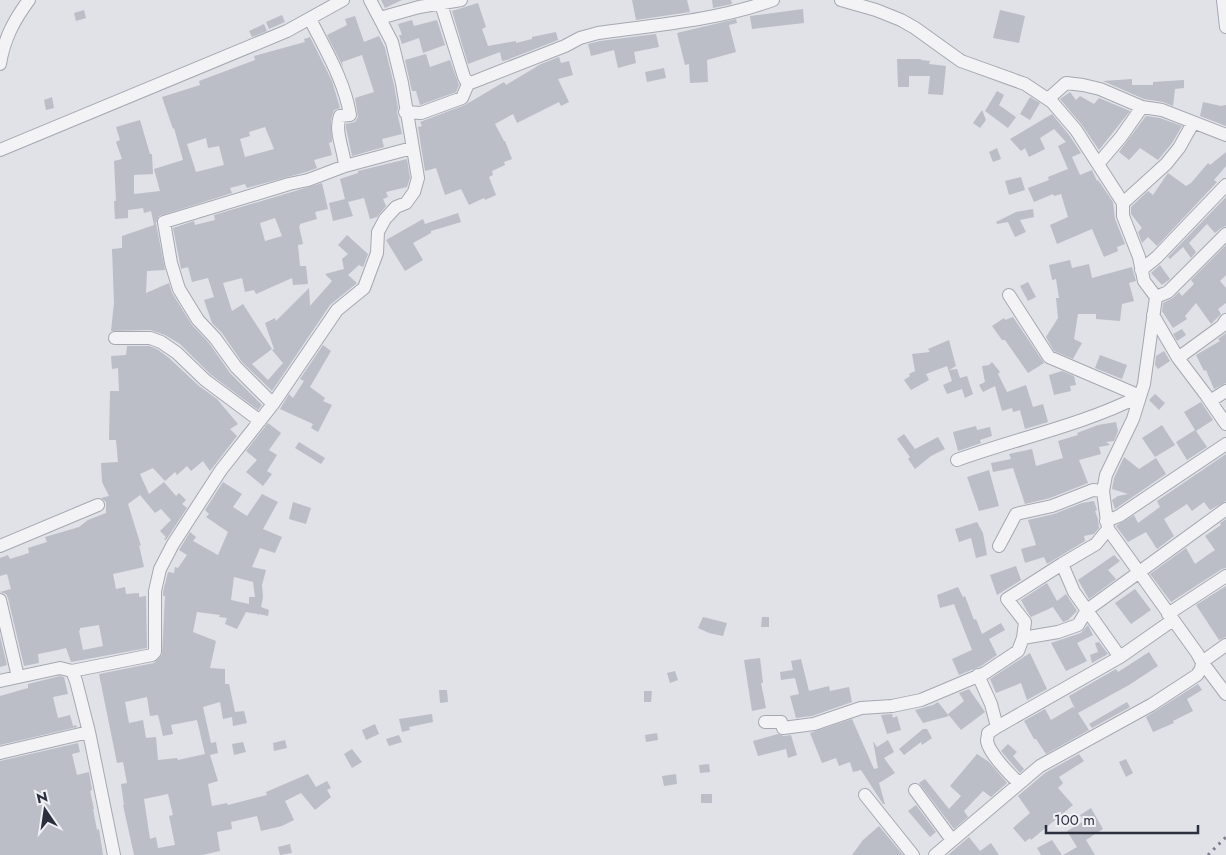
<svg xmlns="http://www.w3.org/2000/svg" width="1226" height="855" font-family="Jost,sans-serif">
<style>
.building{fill:#bbbdc7;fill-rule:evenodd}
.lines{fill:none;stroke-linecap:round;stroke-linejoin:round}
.minor-casing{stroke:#a6a8b1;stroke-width:14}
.minor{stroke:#f3f3f6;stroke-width:12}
.rail{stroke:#7c7f8f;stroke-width:3;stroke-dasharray:2.5 5;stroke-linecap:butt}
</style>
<rect width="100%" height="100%" fill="#e0e2e8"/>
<path class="building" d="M381 0H402L385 8Z
M632 0H687L690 12 636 20Z
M712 0H731L732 4 713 8Z
M478 3 486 27 482 29 488 46 516 41V43L532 39V37L556 32 558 40 507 60 502 61 500 52 468 64 452 11Z
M803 9 804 23 752 29 750 16Z
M84 10 86 18 76 21 74 13Z
M1000 10 1025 16 1019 43 993 38Z
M282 15 285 22 269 29 266 22Z
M355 16 364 42 379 36 385 48 394 85 398 108 397 112 402 134 382 139 384 147 352 156 346 128V124L355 122 358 117 355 98 374 92 362 55 342 62 343 67 327 35 347 25 345 19Z
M736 19 737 23 729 25 736 52 707 60 708 82 690 83 689 64 685 65 677 33Z
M412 20 414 26 437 20 445 45 423 53 419 38 402 44 399 35H402L398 24Z
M264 24 267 31 252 37 249 31Z
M656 34 659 47 634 52 636 63 618 68 614 50 591 56 588 44 600 41Z
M310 37 332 81 340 108 334 110 331 120 332 142 329 143 332 155 314 160 317 168 306 172 247 188 245 184 230 188 232 193 159 216 156 223 165 270 147 271 146 293 169 283 172 293 192 325 209 343 230 373 262 405 258 410 210 374 180 344 165 335 150 330 111 331 114 303 112 249 122 248V236L154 225 151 211 144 213 143 208 128 210V218L115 219 114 201H116L114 161 122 159 116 142 120 140 116 127 140 120 150 154H152L153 174 134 175V194L160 191 154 169 183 160 174 128 173 129 162 97 200 85 199 81 255 60 254 56 305 42 304 39ZM265 127 274 149 245 157 240 139 250 136 249 132ZM206 138 208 148 219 146 224 165 196 172 187 144Z
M426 54 430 67 450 60 459 85 456 92 420 105 416 91H412L405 60Z
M559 57 561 63 569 61 573 75 558 79 569 102 561 106 559 102 517 123 513 114 495 124 504 141H505L512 159 504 162 505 165 492 171 493 175 489 177 496 195 485 200 484 198 469 205 461 189 445 195 436 168 425 171 418 127 422 126 420 122 465 105 504 82 506 85 541 64Z
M897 59H921V60L930 61 929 64 946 66 943 95 928 94 930 76H909V87H898Z
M664 68 666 78 647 82 645 72Z
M1132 79V85H1153V82L1184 80V88L1175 89 1173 106 1163 102 1144 99 1103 81Z
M997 91 1004 95 999 105 1016 117 1008 128 985 111Z
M1070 92 1076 100 1080 96 1094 104 1099 98 1130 111 1099 150 1082 125 1060 99Z
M52 97 54 108 46 110 44 100Z
M1030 97 1040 103 1030 120 1020 114Z
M1203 102 1221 106 1226 105V126L1200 116Z
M982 110 986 120 980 128 973 123Z
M1052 114 1069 135 1081 153 1072 157 1080 175 1092 170 1097 181 1098 180 1113 202 1115 219 1125 244 1117 247 1118 251 1104 257 1092 229 1057 244 1050 225 1068 217 1061 194 1054 196 1053 194 1034 202 1028 188 1049 180 1048 177 1068 169 1058 146 1066 142 1054 129 1040 138 1045 149 1029 157 1025 148 1021 151 1010 139Z
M1146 116 1160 118 1182 126 1172 143 1158 160 1140 148 1129 160 1119 152Z
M997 148 1001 159 993 162 989 152Z
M1226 152V166L1214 180 1217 182 1157 246 1148 237 1142 243 1138 232 1142 228 1131 214V207L1148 191 1153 195 1168 173 1186 186 1191 183 1208 163 1210 165Z
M407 159 410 178 407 187 386 192 388 197 383 199 386 206 377 217 370 219 364 198 348 202 353 216 333 221 329 203 345 199 340 179 358 173V171Z
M1021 177 1025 190 1009 195 1005 181Z
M322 183 328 209 315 212 317 219 300 224V226H299L303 244 298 245 300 266H306L308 284 293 285 292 278 256 294 254 290 245 292 242 278 223 283 232 311 243 304 272 349 252 364 268 380 283 363 272 350 274 349 265 323 275 318 276 321 309 288 310 306 332 281 325 274 344 269 342 259 348 254 338 245 347 235 368 254 363 267 359 265 348 275 357 283 330 305 272 391 242 362 222 333 212 323 204 300 214 297 208 278 192 282 188 267 181 269 173 228 194 221 195 225 215 220 214 215ZM275 218 282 236 265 241 260 223Z
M1226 197V226L1221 228 1215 233 1207 224 1189 243 1196 252 1191 258 1183 247 1170 259 1168 257Z
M1033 209 1034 217 1020 220 1026 232 1015 237 1008 222 997 224 996 222 1016 212Z
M458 213 461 222 431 231V233L413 243 423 260 405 271 386 240 423 219 425 224Z
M1226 245V275L1220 281 1226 288V303L1218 309 1221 314 1211 324 1196 303 1185 316 1187 319 1173 328 1162 311 1163 303 1173 298 1179 292 1182 296 1194 284 1191 280Z
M1070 260 1072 268 1089 264 1092 278 1132 267 1136 281 1129 283 1134 301 1122 304 1120 321 1096 319V314H1078L1074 339 1082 343 1073 359 1054 351 1046 337 1058 318 1056 298H1059L1056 279 1052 280 1049 265Z
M1160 265 1170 279 1162 285 1151 273Z
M1028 282 1036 297 1028 301 1020 286Z
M1013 317 1044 363 1028 373 1005 340H1002L992 326 1004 318 1005 320Z
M1182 329 1186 335 1177 341 1173 334Z
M1226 333V383L1214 389 1206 370 1204 371 1196 355 1220 341 1218 339Z
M949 340 956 366 949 370 957 369 960 378 967 376 973 394 965 398 962 389 947 394 943 385 952 381 947 366 926 374 929 380 911 390 904 380 910 376 909 374 915 371 912 354 930 352 928 349Z
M323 345 331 351 310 387 325 398 323 401 332 405 318 432 311 428 313 424 280 409 289 394 293 398 304 381 300 379Z
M127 346H149L157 349 169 358 199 386 217 399 238 424 230 429 237 436 210 471 203 461 191 471 187 466 177 475 175 472 165 481 153 468 140 474 149 494 164 482 176 496 179 493 186 500 182 504 187 508 166 540 164 539 166 537 160 531 171 520 161 509 155 513 140 495 128 504 141 546 139 545 144 567 113 574 116 589 125 587 126 594 139 593V597L146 596 147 648 71 662 66 648 58 650 38 654 39 663 24 666 8 598 6 594 0 592 11 589 7 574 0 576V558L8 555 10 559 29 553 28 548 47 542 45 537 79 527 88 520 106 513V502L101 498 109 496 102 482 101 463 118 462 116 440H109L110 391H119L118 368 112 369 111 356 126 355ZM99 625 103 646 83 650 79 631 80 630V628Z
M1164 351 1170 361 1158 369 1155 365 1156 356Z
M1100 355 1127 365 1122 379 1095 368Z
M992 362 1000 372 998 374 1007 392 1026 385 1033 407 1043 404 1048 422 1025 429 1020 410 1013 412 1012 408 1002 411 995 386 983 392 979 385 985 382 982 366 989 365Z
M1062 371 1074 376 1076 385 1070 386 1071 391 1054 395 1049 375Z
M1155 394 1165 403 1159 410 1149 400Z
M1201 402 1213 420 1196 431 1207 447 1187 460 1176 442 1195 430 1184 412Z
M1116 422 1118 431 1114 441 1106 442 1110 445 1099 447 1101 454 1079 460 1088 483 1050 498 1025 504 1013 468 993 472 991 463 1011 459 1009 454 1032 449 1036 466 1063 458 1058 441 1078 435 1077 433 1098 425Z
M268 423 281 433 269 450 277 455 267 471 272 474 263 486 246 472 257 460 246 451Z
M1162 425 1175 445 1155 457 1142 438Z
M976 426 977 430 990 427 992 436 980 440 981 443 958 451 953 432Z
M904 434 915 449 938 437 945 449 931 456 915 469 908 459 910 457 897 439Z
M299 442 325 458 321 464 295 448Z
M1226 454V501L1210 510 1204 502 1192 511 1187 504 1164 519 1174 536 1157 549 1146 532 1128 542 1116 526 1134 515 1138 523 1160 507 1157 501Z
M1124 457 1139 469 1156 458 1166 474 1115 509 1112 500 1118 496 1128 494 1112 489 1114 478Z
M989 470 999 506 979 511 967 477Z
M223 482 242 494 233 507 247 516 262 494 278 502 263 529 282 537 275 553 260 548 252 567 266 570 262 585 263 597 261 607 269 610 268 616 259 614 258 616V614L246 612 237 629 225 624 227 618 219 617 220 615 197 612 193 632 216 641 210 668 225 669V684H229L235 712 244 711 247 723 233 726 232 717 223 719 220 702 203 707 211 743 216 742 218 753 210 755 218 781 208 784 212 806 227 803 228 805 267 795 266 792 308 774 316 787 327 781 331 788 327 790 331 797 315 810 301 793 285 801 294 820 282 826 261 831 257 816 231 822 232 829 217 832 220 851 202 855H134L123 805H124L121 784 127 783 123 762 117 763 99 674 154 663 162 655 165 596H163V592L168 572 174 573 175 567 178 568 187 555 179 550 190 532 196 537 193 541 218 555 228 532 206 517 209 514 205 510ZM234 577 253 582 255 597H249V604L231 600ZM147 697 150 716 158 715 163 736 173 734 171 725 197 720 205 754 178 760 177 758 158 760 156 737 146 738 143 720 129 723 125 702ZM168 794 173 815 169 816 175 845 158 848 156 837 150 839 144 799Z
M1094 501 1097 510 1095 511 1098 519 1099 528 1094 534 1084 536 1085 541 1047 564 1044 557 1025 563 1021 549 1036 545 1028 520 1054 514 1082 503Z
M293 502 311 508 306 524 289 519Z
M1226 519V568L1222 569 1171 602 1150 574 1186 548 1195 564 1209 554 1215 550 1205 536 1221 525 1220 523Z
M977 522 983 533 987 555 976 558 971 538 959 542 955 529Z
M1114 555 1120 561 1108 570 1116 579 1089 599 1078 580Z
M1016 566 1021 580 997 595 990 575Z
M1047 583 1057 601 1066 594 1077 611 1068 620 1063 622 1053 607 1031 617 1027 611 1021 600Z
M1226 586V637L1219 640 1196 605Z
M958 587 963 597 965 596 974 620 976 619 982 634 1001 623 1005 630 989 639 997 655 981 666 959 675 952 659 972 650 954 604 940 608 937 595Z
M1135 589 1151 610 1131 624 1115 603Z
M703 617 727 623 723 636 709 633 698 628Z
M762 617H769V627H761Z
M1088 625 1093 635 1077 643 1087 661 1066 671 1051 643 1081 633Z
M0 636 7 665 0 667Z
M1099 642 1108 654 1092 663 1090 655 1098 652 1095 643Z
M1149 652 1158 666 1129 685 1078 713 1089 730 1046 754 1036 739H1034L1024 721 1045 709 1051 720 1073 707 1075 709 1069 696 1116 669 1118 672Z
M1030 653 1047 689 1027 700 1021 683 996 693 990 679Z
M760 658 763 683H761L766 708 752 711 744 660Z
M801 659 809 691 829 686 830 691 849 687 852 702 812 716 796 718 790 696 799 694 795 678 781 680 780 672 793 670 791 661Z
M675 671 678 680 670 683 667 673Z
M60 676 64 677 68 694 53 697 58 718 70 715 73 726 76 725 77 727 0 745V696L28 688V684Z
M1198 684 1202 690 1187 699 1193 711 1173 721 1174 723 1153 732 1146 717Z
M969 689 985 712 961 730 948 714 964 701 959 693Z
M439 690H447L448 702 440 703Z
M644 691H652L651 702H644Z
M938 702 949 716 923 723 915 710 933 705Z
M1127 702 1130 707 1092 728 1089 724Z
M432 714 433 722 409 727 410 730 402 732 399 719Z
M892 714 893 718 897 716 901 730 887 734 881 715Z
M852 719 874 769 878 768 873 741 877 747 888 740 894 752 884 758 895 773 879 783 885 804H883L861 770 853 772 850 762 839 766 836 758 822 763 810 733Z
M375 724 379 734 366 740 362 730Z
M927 729 932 738 922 745 921 742 904 755 899 749 923 729Z
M657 733 658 740 646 742 645 735Z
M778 734 784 736 791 735 797 755 788 758 786 749 758 756 753 741Z
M399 735 402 742 389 746 386 739Z
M285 740 287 748 274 751 273 743Z
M243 742 246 752 234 755 232 744Z
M78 743 80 752 72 754 77 775 89 772 92 790 90 791 94 809H93L97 830 99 829 103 855H0V761Z
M1008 744 1017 752 1013 756 1024 769 1020 773 1001 751Z
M352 749 362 762 352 768 344 754Z
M977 754 989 762 1007 783 991 797 983 791 964 811 968 817 954 829 919 783 925 779 949 809 961 796 950 786Z
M1079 754 1084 761 1059 777 1063 783 1058 788 1073 805 1031 840 1030 838 1025 842 1013 828 1030 813 1018 796 1045 773Z
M1126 759 1133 773 1126 777 1119 762Z
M709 764 710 772 700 773 699 765Z
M676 774 677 784 664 786 662 776Z
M701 794H712V803H701Z
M916 805 936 832 930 837 908 811Z
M1091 808 1103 829 1086 840 1095 855H1063L1077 847 1067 831 1084 821 1080 815Z
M879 826 903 855H852L863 840Z
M969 837 980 851 991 843 999 855H948Z
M1052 840 1062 855H1041L1037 848Z
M290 844 292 853 280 855 278 847Z"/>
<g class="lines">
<g class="minor-casing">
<path id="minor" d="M841 0 876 10 901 20 915 28 961 61 1025 84 1052 102 1076 130 1123 203V216L1139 257 1144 281 1156 297 1144 384 1133 419 1106 475 1103 491 1108 529 1197 653 1202 662 1226 694
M1223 0 1226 27
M380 18 419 7 461 0
M310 19C325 49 345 82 350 115L340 116C334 131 344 150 345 166
M0 64C4 39 14 20 29 0
M468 84 565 46 580 38 598 33C657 25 718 20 773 0
M1048 99 1066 83 1083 85 1100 89 1142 107 1162 110 1226 135
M405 112 421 113 462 98 468 84 464 77 441 4
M0 150 287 31 343 0
M1098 164 1121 137 1142 107
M1123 203 1166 164 1179 148 1193 123
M1141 270 1157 257 1226 185
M1156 297 1168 292 1226 234
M1153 315 1178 358 1206 395 1226 424
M115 338H150L161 342 177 353 205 380 260 421
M1178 358 1222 326 1226 320
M1210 401 1226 391
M273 404 236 367 215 338 198 320 179 289 171 263 164 222 289 184 308 180 345 166 412 148
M957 460C1018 438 1082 425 1140 396L1049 357 1009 295
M1106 521 1119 516 1226 444
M0 546 98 505
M999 546 1016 514 1052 506 1093 490 1103 491
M1062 564 1074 592 1120 657
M0 600 18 677
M1168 614 1226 576
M1023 638 1058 632 1078 625 1087 610 1226 509
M72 671 76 681 89 732 114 855
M978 675 991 704 997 727 988 733C988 736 987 739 987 741 989 753 1010 775 1019 783
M0 681 60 668 72 671 152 655 155 652V591L160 569 173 544 221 470 273 404 337 310 364 288 377 253 378 232 385 219 396 207 406 203 414 192 418 178 402 83 392 42 370 0
M765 722H781L783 728 814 724 861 708 892 706 921 700 985 673 1018 651 1023 638 1025 622 1007 599 1062 564 1096 544 1108 529
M997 727 1120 657 1173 620
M0 753 89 732
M915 790 952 840
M865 795 913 855
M935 855 1040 766 1151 705 1197 675 1201 669 1202 662 1226 645"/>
</g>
<use href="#minor" class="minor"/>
<path class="rail" d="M1208 855 1226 837"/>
</g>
<g transform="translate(45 810) rotate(347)" stroke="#f0f1f5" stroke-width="4" paint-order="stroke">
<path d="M0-4L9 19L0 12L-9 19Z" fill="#2b2e3d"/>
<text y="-8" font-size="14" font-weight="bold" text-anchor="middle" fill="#2b2e3d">N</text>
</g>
<path d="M1046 825v8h152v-8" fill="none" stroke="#2b2e3d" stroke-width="2.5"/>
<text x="1054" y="825" font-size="15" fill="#2b2e3d" stroke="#f0f1f5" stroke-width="4" paint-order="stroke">100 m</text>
</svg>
